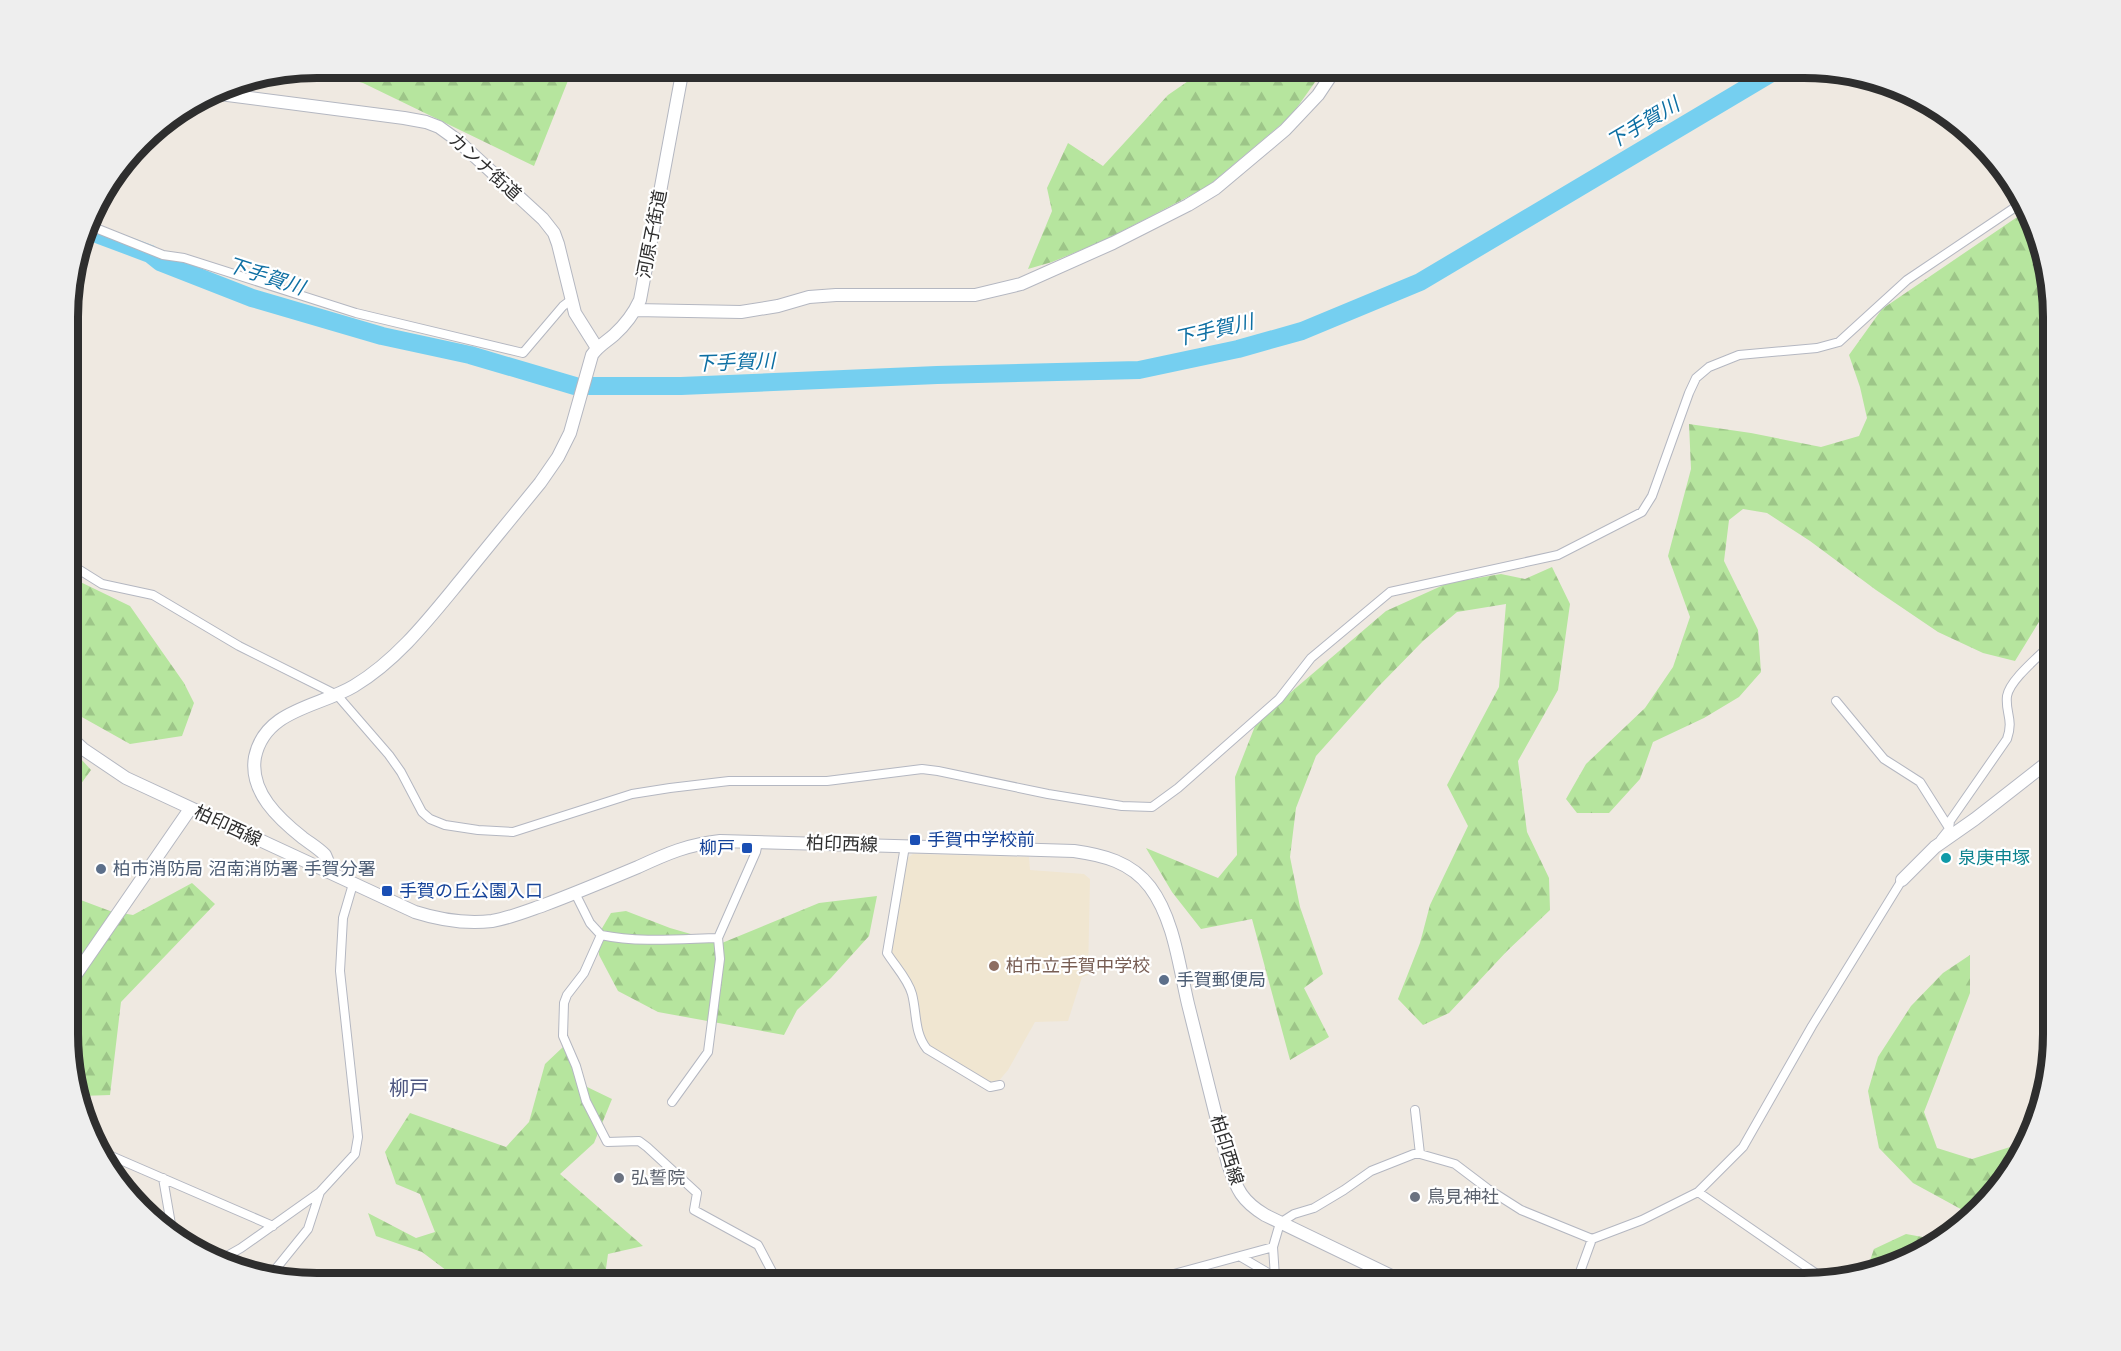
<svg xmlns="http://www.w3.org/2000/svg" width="2121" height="1351" font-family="Jost,'Noto Sans JP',sans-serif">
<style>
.education{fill:#f0e6d1}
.forest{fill:url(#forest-firs)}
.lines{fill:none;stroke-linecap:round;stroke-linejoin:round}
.river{stroke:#75cff0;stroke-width:18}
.street-casing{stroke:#b4b7c1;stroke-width:10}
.secondary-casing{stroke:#b4b7c1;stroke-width:14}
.street{stroke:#fff;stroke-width:8}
.secondary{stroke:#fff;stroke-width:12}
.transit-dot{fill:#1a4fb4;stroke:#fff;stroke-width:2}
.culture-dot{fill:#0f9aa8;stroke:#fff;stroke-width:2}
.service-dot{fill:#5c6f8a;stroke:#fff;stroke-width:2}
.education-dot{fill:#8d6e63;stroke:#fff;stroke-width:2}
.worship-dot{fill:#6b7280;stroke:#fff;stroke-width:2}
.labels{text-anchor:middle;stroke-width:4.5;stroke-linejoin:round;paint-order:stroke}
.street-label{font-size:18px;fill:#2e2e2e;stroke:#fff}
.transit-label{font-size:18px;fill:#164399;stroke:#fff;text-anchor:start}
.culture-label{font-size:18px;fill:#0d838f;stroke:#fff;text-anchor:start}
.service-label{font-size:18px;fill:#4e5e75;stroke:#fff;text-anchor:start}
.education-label{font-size:18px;fill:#785e54;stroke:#fff;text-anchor:start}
.worship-label{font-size:18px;fill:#5b616d;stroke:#fff;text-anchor:start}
.water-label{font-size:20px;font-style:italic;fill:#0d6fa3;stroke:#fff}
.neighbourhood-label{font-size:20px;fill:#4d5680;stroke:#fff}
.rim{fill:none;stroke:#2e2e2e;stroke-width:8}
</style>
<defs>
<pattern id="forest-firs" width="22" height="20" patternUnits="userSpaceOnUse" patternTransform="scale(1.5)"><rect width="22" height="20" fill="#b6e59e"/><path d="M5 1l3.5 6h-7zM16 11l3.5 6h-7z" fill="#9dc588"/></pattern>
</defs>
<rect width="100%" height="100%" fill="#efe9e1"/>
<path class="education" d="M913 854 1029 857 1030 870 1084 874 1090 879 1088 975 1082 977 1068 1021 1035 1022 1008 1070 997 1083H991L927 1044 921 1032 916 996 892 956 891 948 906 859Z"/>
<path class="forest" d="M317 68H573L534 166 363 83 310 69Z
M1207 68H1325L1291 116 1207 187 1103 241 1052 262 1028 269 1052 211 1047 188 1068 143 1103 166 1168 95Z
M2026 211 2053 301V366L2047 379 2040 446 2048 502 2053 513V599L2015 661 1983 653 1938 632 1876 590 1810 541 1767 513 1743 509 1729 520 1724 561 1758 630 1761 672 1739 697 1704 718 1653 742 1640 779 1609 813H1577L1566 799 1586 764 1645 708 1673 667 1690 617 1668 556 1691 469 1689 424 1751 433 1821 447 1859 436 1867 418 1860 387 1849 355 1882 309Z
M1552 567 1570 604 1558 690 1518 761 1527 832 1549 878 1550 910 1507 951 1449 1013 1423 1025 1398 999 1420 943 1430 905 1468 826 1447 785 1499 687 1506 604 1457 612 1423 641 1377 688 1316 756 1296 808 1290 857 1300 907 1323 974 1304 988 1329 1037 1290 1060 1252 919 1201 929 1172 892 1146 848 1218 878 1237 855 1235 777 1257 721 1386 611 1448 583 1501 574 1525 579Z
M70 577 130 606 184 683 194 703 182 736 130 744 80 716 70 704Z
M70 747 91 770 70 799Z
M192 883 215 904 121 1002 110 1095 81 1096 70 1066V896L110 911 133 915Z
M877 896 869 936 831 978 797 1010 784 1035 658 1012 618 991 599 955 598 935 611 913 626 911 670 928 722 943 819 903Z
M1970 955V993L1924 1112 1937 1148 1972 1159 2026 1142 2012 1172 1968 1213 1913 1183 1879 1148 1868 1091 1878 1057 1911 1006 1943 973Z
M563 1047 583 1085 612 1099 594 1143 560 1174 643 1246 608 1254 604 1283H463L422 1252 376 1236 368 1213 416 1238 435 1232 420 1194 396 1184 385 1152 410 1113 506 1147 529 1122 545 1064Z
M1906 1234 1939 1240 1929 1250 1867 1269 1874 1249Z
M816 1270 839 1277 844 1283H801Z"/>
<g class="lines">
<path class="river" d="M86 230 150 254 160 262 252 298 382 336 470 355 575 386
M589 386H681L937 375 1139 370 1238 349 1302 331 1420 282 1780 68"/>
<g class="street-casing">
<path id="street" d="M88 225 163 255 184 258 356 313 523 353 563 306 571 300
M70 564 102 584 153 595 239 646 337 695 389 755 401 772 422 812 430 819 445 825 478 830 513 832 632 794 670 788 729 781H827L922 769 938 771 1048 794 1122 806 1152 807 1178 788 1279 699 1311 658 1390 592 1558 555 1642 512 1652 496 1689 393 1696 378 1709 367 1739 355 1817 348 1839 342 1907 280 2023 202
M1836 701 1884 759 1920 782 1951 831
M1941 839 1949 829 1950 821 2007 739C2014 719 2005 713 2007 696 2010 679 2041 655 2053 642
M905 846 887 953C895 966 908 979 912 994 917 1013 914 1033 927 1049L990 1087 1000 1085
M575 893 590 923 601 935 584 973 567 995 564 1003 563 1036 576 1066 586 1101 607 1142 639 1141 647 1147 697 1193 694 1210 758 1245 778 1283
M601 935C639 943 680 939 718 938
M672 1102 708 1052 720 959 718 938 756 852 758 842
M1415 1110 1420 1154
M102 1152 273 1226
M163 1178 173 1236
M1698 1192 1808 1268 1802 1283
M1241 1257 1275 1277 1281 1283
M218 1261 241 1248 320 1192
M1808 1268 1827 1281
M270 1276 308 1229 320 1192 355 1154 358 1137 340 971 343 918 353 884
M1275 1277 1273 1247 1280 1223 1294 1214 1314 1208 1344 1190 1371 1171 1414 1154H1420L1455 1164 1488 1189 1521 1210 1592 1239
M1141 1283 1273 1247
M1576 1283 1592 1239 1642 1220 1698 1192 1743 1147 1812 1026 1902 880"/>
</g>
<g class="secondary-casing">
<path id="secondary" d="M212 93 404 118 426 122 439 127 457 140 543 219 554 233 558 244 575 313 597 348
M635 310 741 312 778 306 809 297 836 295H975L1021 284 1113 243 1188 205 1216 188 1285 130 1318 95 1336 68
M70 737 83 749 126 778 415 912C440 920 466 924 492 921 510 918 527 911 544 905 576 893 607 880 638 867 666 854 689 844 720 841L1074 851C1103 855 1131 862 1150 887 1174 919 1179 966 1188 1004 1201 1058 1215 1111 1228 1164 1237 1190 1242 1201 1265 1215L1406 1283
M328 872V862L325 855C318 848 311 844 303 838 279 819 249 792 255 757 265 709 319 707 354 686 397 660 428 620 460 581 487 548 513 516 540 483L558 457 570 433 592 355C598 346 606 342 614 335 624 326 634 313 640 300L683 68
M1902 880 1935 847 1975 819 2053 758
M70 983 190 809"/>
</g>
<use href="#street" class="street"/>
<use href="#secondary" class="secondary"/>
</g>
<g class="transit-dot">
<rect x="909" y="834" width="12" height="12" rx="3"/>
<rect x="741" y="842" width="12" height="12" rx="3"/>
<rect x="381" y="885" width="12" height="12" rx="3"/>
</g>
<circle class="culture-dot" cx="1946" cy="858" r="6"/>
<g class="service-dot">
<circle cx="101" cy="869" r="6"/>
<circle cx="1164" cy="980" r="6"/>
</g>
<circle class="education-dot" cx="994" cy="966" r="6"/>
<g class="worship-dot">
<circle cx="619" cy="1178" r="6"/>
<circle cx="1415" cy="1197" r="6"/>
</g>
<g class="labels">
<g class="street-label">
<text transform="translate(485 167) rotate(42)" y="6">カンナ街道</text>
<text transform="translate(652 234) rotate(-79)" y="6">河原子街道</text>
<text transform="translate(228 826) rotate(25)" y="6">柏印西線</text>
<text transform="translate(842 844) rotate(2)" y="6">柏印西線</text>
<text transform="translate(1227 1150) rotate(73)" y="6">柏印西線</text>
</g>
<g class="transit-label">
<text x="927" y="846">手賀中学校前</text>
<text x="735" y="854" text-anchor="end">柳戸</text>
<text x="399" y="897">手賀の丘公園入口</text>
</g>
<g class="culture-label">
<text x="1958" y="864">泉庚申塚</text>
</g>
<g class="service-label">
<text x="113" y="875">柏市消防局 沼南消防署 手賀分署</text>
<text x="1176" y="986">手賀郵便局</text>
</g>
<g class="education-label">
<text x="1006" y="972">柏市立手賀中学校</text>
</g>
<g class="worship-label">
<text x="631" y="1184">弘誓院</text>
<text x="1427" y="1203">鳥見神社</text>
</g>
<g class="water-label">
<text transform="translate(1643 123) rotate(-31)" y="7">下手賀川</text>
<text transform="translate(266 276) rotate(18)" y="7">下手賀川</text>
<text transform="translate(1214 330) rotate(-13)" y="7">下手賀川</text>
<text transform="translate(735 362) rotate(-2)" y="7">下手賀川</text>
</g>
<g class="neighbourhood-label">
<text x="409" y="1095">柳戸</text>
</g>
</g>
<path d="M0 0H2121V1351H0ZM317 78H1804A239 239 0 0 1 2043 317V1034A239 239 0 0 1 1804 1273H317A239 239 0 0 1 78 1034V317A239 239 0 0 1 317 78Z" fill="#eee" fill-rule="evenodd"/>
<path class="rim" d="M317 78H1804A239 239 0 0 1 2043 317V1034A239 239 0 0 1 1804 1273H317A239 239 0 0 1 78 1034V317A239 239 0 0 1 317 78Z"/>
</svg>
